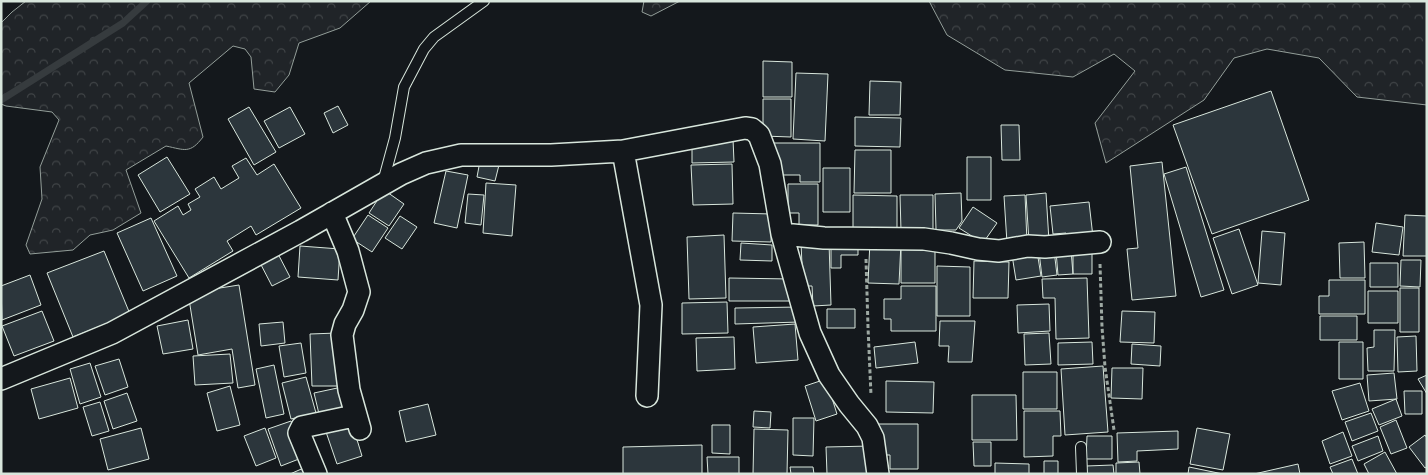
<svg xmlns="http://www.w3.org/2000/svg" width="1428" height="475" font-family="Poppins,sans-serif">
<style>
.forest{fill:url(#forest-crowns);stroke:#939e99}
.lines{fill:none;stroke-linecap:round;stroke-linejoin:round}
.stream{stroke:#363b3e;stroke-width:7}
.building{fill:#2c363c;stroke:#d8e6dc}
.lane-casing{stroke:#d8e6dc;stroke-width:12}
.street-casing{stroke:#d8e6dc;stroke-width:24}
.path{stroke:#9da8a2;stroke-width:3;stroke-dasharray:4 2.5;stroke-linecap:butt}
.lane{stroke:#14181c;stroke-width:10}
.street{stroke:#14181c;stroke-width:21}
</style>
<defs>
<pattern id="forest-crowns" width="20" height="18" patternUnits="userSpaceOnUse" patternTransform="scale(1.25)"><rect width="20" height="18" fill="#202428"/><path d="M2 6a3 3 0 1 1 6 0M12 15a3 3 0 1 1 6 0" fill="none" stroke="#404447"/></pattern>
</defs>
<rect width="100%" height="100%" fill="#14181c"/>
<path class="forest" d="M26 1H371L340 28 299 43 289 75 275 92 254 89 251 57 245 49 233 46 189 83 203 137C190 154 185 150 166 146L126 170 141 213 113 230 90 235 73 250 30 254 26 245 42 199 40 167 59 120 52 112 6 106 1 104V23L12 12Z
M644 1H680L651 16 642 12Z
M929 1H1427V105L1357 97 1319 58 1267 49 1234 58 1204 100 1106 163 1095 123 1135 71 1114 54 1073 77 1005 70 947 35Z"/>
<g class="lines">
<path class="stream" d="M1 100 123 23 147 1"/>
</g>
<path class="building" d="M763 61 792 62V97H763Z
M796 73 828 74 825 141 793 139Z
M870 81 901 82 900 115H869Z
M1271 91 1309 200 1212 234 1173 125Z
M763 99H791V137L763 136Z
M338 106 348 125 333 133 324 113Z
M249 107 276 152 254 165 228 119Z
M290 107 305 134 279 148 264 121Z
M855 117 901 118 900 147 855 146Z
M1001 125H1019L1020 160H1002Z
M733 139 734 162 692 163V141Z
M774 143H820V182H800V175H774Z
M855 150H891V193H854Z
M167 157 190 194 160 212 138 175Z
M967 157H991V200H967Z
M246 158 257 175 274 164 301 208 256 235 251 226 227 241 233 251 189 278 154 221 178 206 183 215 191 210 188 204 200 197 195 189 214 177 221 189 239 178 232 166Z
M480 161 499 165 495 181 477 177Z
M1162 162 1176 296 1132 300 1127 249 1138 248 1130 166Z
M732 164 733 204 693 205 691 165Z
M1186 167 1224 290 1201 297 1164 174Z
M823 168H850V212H823Z
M446 171 468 175 457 228 434 223Z
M486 183 516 185 512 236 483 233Z
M788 184H818V225H799V213H788Z
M384 190 404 204 389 226 369 213Z
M961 193 962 221 956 230H936L935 194Z
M1046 193 1049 241 1029 242 1026 195Z
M468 194 484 195 481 225 465 223Z
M853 195 897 196V229H853Z
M900 195H933V230L901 231Z
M1025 195 1027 242 1007 243 1004 196Z
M1089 202 1093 237 1067 240 1066 233 1053 234 1050 206Z
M973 207 997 223 983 243 959 228Z
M733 213 772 214 771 242 732 241Z
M368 215 388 228 372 252 352 239Z
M1405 215 1427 216V256H1403Z
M400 216 417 227 402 249 385 238Z
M151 218 177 276 143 291 117 233Z
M1376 223 1403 227 1399 255 1372 252Z
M1239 229 1258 285 1232 294 1213 238Z
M1262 231 1285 233 1281 285 1258 283Z
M724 235 726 298 689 299 687 237Z
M858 241V255H841V268H831V242Z
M870 241 901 243 899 284 868 283Z
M829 242 831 305 813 306 812 286H803L801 243Z
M1364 242 1365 278H1340L1339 243Z
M741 243 772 245V261L740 260Z
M300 246 340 249 338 280 298 277Z
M901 246H935V283H901Z
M276 250 290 277 272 286 258 259Z
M1054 250 1057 275 1042 277 1039 252Z
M1071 250 1073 274 1058 275 1056 251Z
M1073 250H1092V274H1073Z
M104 251 130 314 73 337 47 273Z
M1037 251 1041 276 1016 280 1012 255Z
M1401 260H1421L1420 287 1400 286Z
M974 261 1009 262 1008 298H973Z
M1370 263H1398V287H1370Z
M937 266 970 267V316H937Z
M30 275 41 305 2 320 1 286Z
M729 278 791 279V301H729Z
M1087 278 1089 338 1056 339 1055 298H1043L1042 279Z
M1329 280H1365V314H1319V296H1329Z
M239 285 255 385 238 388 232 349 198 355 188 293Z
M901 286H936V331H891V319H884V299H901Z
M1400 288H1419V332H1400Z
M1368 291H1398V323H1368Z
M727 302 728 333 682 334V303Z
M1049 304 1050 331 1018 333 1017 305Z
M800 307V322L735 324V308Z
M827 309H855V328H827Z
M42 311 54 341 14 356 2 326Z
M1122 311 1155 312 1154 343 1120 342Z
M1320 316H1357V340H1320Z
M188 320 193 349 163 354 157 326Z
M940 321H975L972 362H948L949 346H939Z
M283 322 285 343 261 346 259 324Z
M795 324 798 360 756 363 753 327Z
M1374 330H1395L1394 371H1368L1367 348 1374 347Z
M337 333 339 386H312L310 334Z
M1049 333 1051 364 1025 365 1024 334Z
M1416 336 1417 371 1398 372 1397 337Z
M734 337 735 369 697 371 696 338Z
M915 342 918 363 876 368 874 347Z
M1092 342 1093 364 1058 365V343Z
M1339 342H1363V379H1339Z
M301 343 306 373 284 377 279 346Z
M1132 344 1161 346 1160 366 1131 364Z
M230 354 233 383 195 385 193 356Z
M119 359 128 387 105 395 95 366Z
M90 363 101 397 80 404 70 369Z
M274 365 284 414 266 418 256 369Z
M1103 366 1108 432 1065 435 1061 369Z
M1112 368H1143L1142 399 1111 398Z
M1023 372H1057V409H1023Z
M1394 373 1397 399 1369 401 1367 375Z
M1427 375V394L1418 379Z
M306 377 316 413 291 419 282 383Z
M70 378 78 408 39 419 31 389Z
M826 379 837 414 816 421 805 386Z
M886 381 934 382 933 413 886 412Z
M1360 383 1369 411 1342 420 1332 391Z
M230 386 240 425 217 431 207 393Z
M342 387 347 408 319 414 314 393Z
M1404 391H1422V414H1405Z
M127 393 137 421 113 429 104 401Z
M972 395H1016L1017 440H972Z
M1396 399 1402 416 1379 425 1372 409Z
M100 402 109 431 92 436 83 407Z
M428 404 436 435 406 442 399 411Z
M754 411 771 412 770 428 753 427Z
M1024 411H1060L1061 436H1053V456L1024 457Z
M1371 413 1378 431 1352 441 1345 422Z
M793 418H814L813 456 793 455Z
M351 420 362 456 337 464 325 429Z
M1396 420 1407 448 1391 454 1380 427Z
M291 421 304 457 281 466 268 429Z
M877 424H918V469H890V455H877Z
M712 425H730V454L712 453Z
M141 428 149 459 108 470 100 439Z
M265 428 276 458 256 466 244 436Z
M1197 428 1230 434 1223 470 1190 464Z
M754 429 788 430 787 474H753Z
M1178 431V449L1137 451V461L1118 462 1117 433Z
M1343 432 1352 456 1330 464 1322 441Z
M1425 435 1427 438V467L1425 468 1409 447Z
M1087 436H1112V459H1086Z
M1378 436 1383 451 1358 461 1352 446Z
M973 442H991V466H974Z
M702 445V474H623V447Z
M871 446 872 474H827L826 447Z
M1385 452 1397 474H1369L1364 464Z
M707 457H739V474H708Z
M1352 459 1358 474H1333L1330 467Z
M1044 461H1058V474H1044Z
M1139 462 1140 474H1116V463Z
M995 463 1029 464V474H995Z
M1298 464 1300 474H1254Z
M1113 465 1114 474H1086V466Z
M306 467 309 474H290Z
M790 467H813L814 474H791Z
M1189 467 1223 474H1188Z"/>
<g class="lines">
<g class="lane-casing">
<path id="lane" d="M383 182 395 138 404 87 424 49 434 37 484 1
M1081 447 1082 474"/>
</g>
<g class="street-casing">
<path id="street" d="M623 151 651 305 647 396
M332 213 348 251 359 292 353 310 345 324 342 335 349 390 360 429
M782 234 810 333 829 375 849 404 867 426 873 438 878 474
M1 379 112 333 301 231 401 174 426 163 461 155H551L623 151 745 128 752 129 759 135 770 164 782 234 824 238 924 239 951 243 978 249 999 251 1028 246 1045 247 1100 242
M316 474 299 433 302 427 349 417 354 411"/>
</g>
<path class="path" d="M866 259 868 327 871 395
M1100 264 1102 327 1105 367 1114 430"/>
<use href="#lane" class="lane"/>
<use href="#street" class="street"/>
</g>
<rect width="1428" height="475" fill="none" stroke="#d8e6dc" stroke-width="5"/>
</svg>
